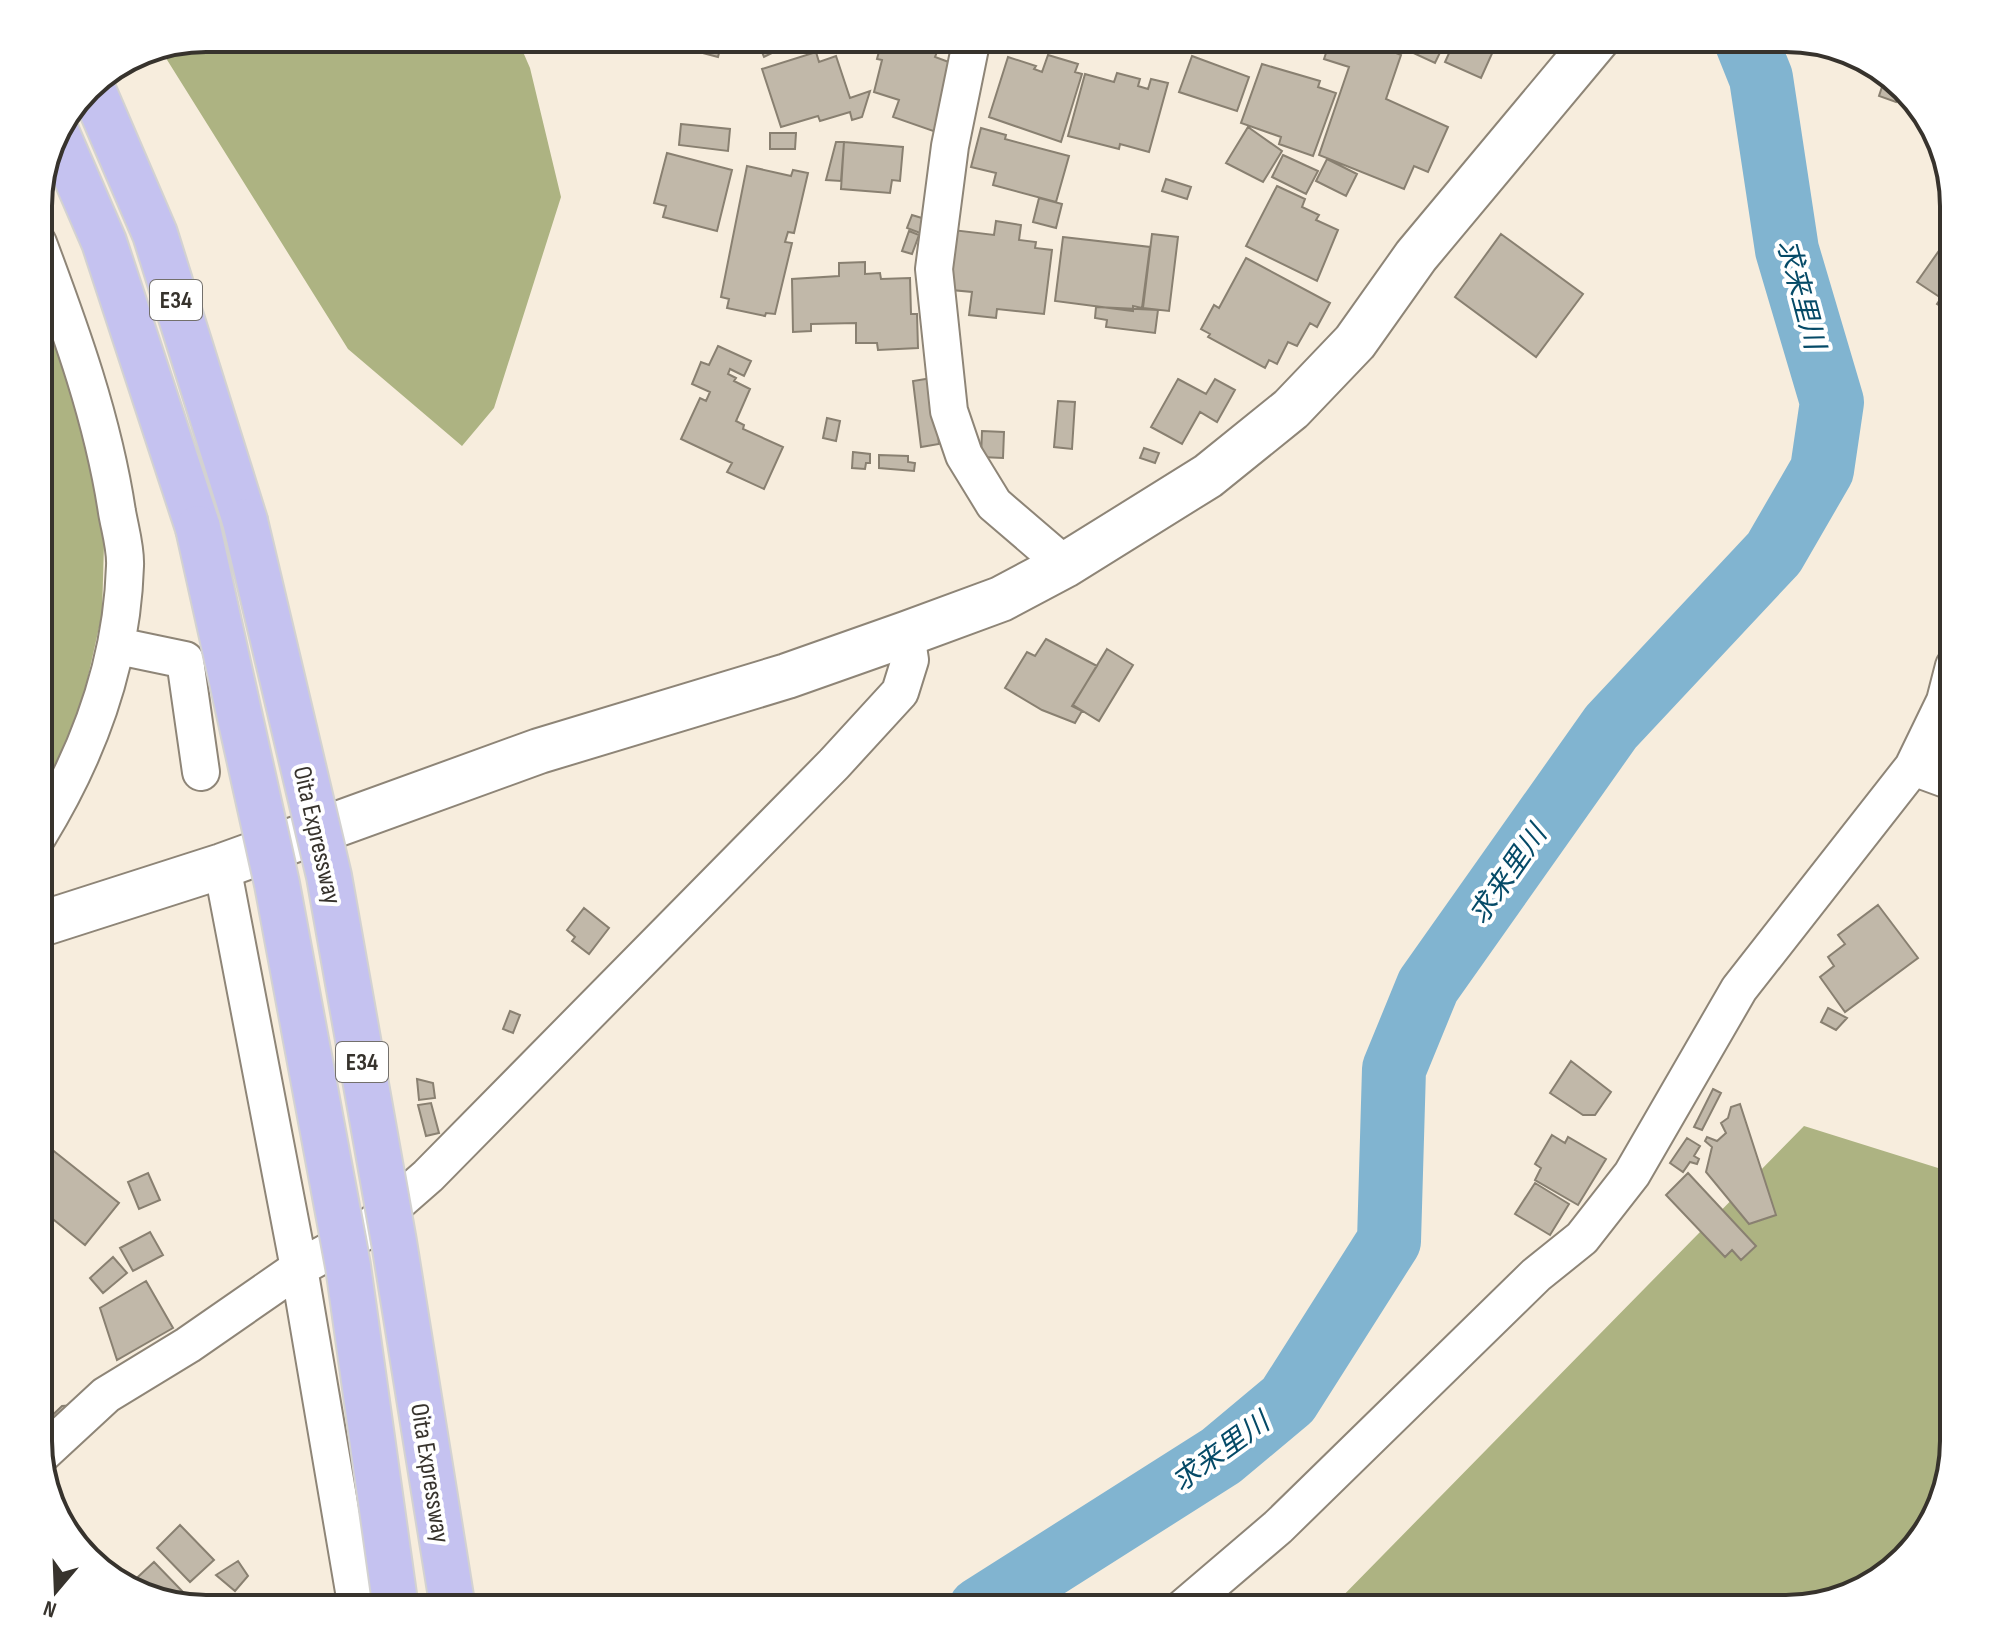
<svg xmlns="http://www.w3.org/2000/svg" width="1992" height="1647" font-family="'Sofia Sans Condensed','Noto Sans JP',sans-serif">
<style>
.forest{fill:#adb382}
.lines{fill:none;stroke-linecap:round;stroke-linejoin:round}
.river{stroke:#81b4d0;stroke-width:64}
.building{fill:#c1b8a9;stroke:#898071;stroke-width:2}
.street-casing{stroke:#8e8577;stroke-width:40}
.secondary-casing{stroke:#8e8577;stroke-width:48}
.highway-casing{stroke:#d3d2d1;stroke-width:48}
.street{stroke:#fff;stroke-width:36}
.secondary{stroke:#fff;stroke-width:44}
.highway{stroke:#c5c2f0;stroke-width:44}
.highway-bridge-casing{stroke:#d3d2d1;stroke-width:48;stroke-linecap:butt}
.highway-bridge{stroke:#c5c2f0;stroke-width:44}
.labels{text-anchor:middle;stroke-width:8;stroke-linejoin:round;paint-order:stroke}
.shield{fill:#fff;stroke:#73706c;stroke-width:2}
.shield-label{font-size:24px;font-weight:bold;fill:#37332d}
.street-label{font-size:26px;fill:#37332d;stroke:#fff}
.water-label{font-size:28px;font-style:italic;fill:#054a67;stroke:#fff}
.rim{fill:none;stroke:#37332d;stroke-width:4}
</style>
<rect width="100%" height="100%" fill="#f7eddd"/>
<path class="forest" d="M206 38H517L530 68 561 197 494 408 462 446 348 349 159 47Z
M38 272 105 509 102 614 71 753 38 805Z
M1804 1126 1954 1173V1441L1941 1505 1912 1552 1851 1596 1786 1609H1330Z"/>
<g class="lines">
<path class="river" d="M980 1609 1221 1456 1288 1400 1389 1241 1394 1069 1428 986 1611 727 1774 553 1822 470 1832 402 1787 250 1761 78 1745 38"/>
</g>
<path class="building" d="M703 38H723L718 57 699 52Z
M756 38H788L771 46 774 52 764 57Z
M1331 38H1397L1391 51 1401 55 1386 99 1448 127 1428 172 1414 166 1404 189 1319 155 1349 67 1324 59Z
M1399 38H1447L1435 63 1396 45Z
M1456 38H1499L1481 78 1445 62Z
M889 39 937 52 935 57 954 64 939 133 893 117 899 100 874 92 882 60 877 59 881 44 887 46Z
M1838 48 1850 51 1865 60 1860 66Z
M816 52 819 62 836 56 850 98 870 91 862 117 852 120 850 112 820 121 818 116 781 127 762 69Z
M1048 55 1078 64 1075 72 1082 74 1061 142 989 117 1008 57 1036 66 1034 69 1042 72Z
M1192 56 1249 77 1237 111 1179 92Z
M1262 64 1320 81 1318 87 1336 93 1313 156 1279 144 1281 137 1241 123Z
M1117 73 1140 79 1138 86 1148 89 1151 79 1168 83 1149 152 1120 144 1119 149 1068 136 1085 74 1114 82Z
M1885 78 1902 87 1896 102 1879 96Z
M681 124 730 129 728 151 679 145Z
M1248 127 1282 151 1263 182 1226 163Z
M981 128 1006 135 1005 139 1069 156 1056 202 993 185 996 173 971 167Z
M770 133H796L795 149H770Z
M836 142H844L841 181 826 180Z
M844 142 903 147 900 181 892 180 890 193 841 189Z
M667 153 732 170 717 231 663 217 666 206 654 203Z
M1283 155 1318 171 1306 194 1272 177Z
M1327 159 1357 174 1346 196 1316 181Z
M747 166 791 176 793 170 808 173 794 233 788 232 785 242 792 243 775 314 766 313 765 316 727 308 729 299 721 297Z
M1166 179 1191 187 1187 199 1162 191Z
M1277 186 1305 199 1302 207 1319 215 1316 220 1338 230 1317 281 1246 246Z
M1039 198 1062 204 1056 228 1033 222Z
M912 215 925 219 920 233 907 228Z
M996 221 1021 225 1019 240 1036 242 1035 248 1052 250 1044 314 997 309 996 318 969 315 972 292 941 289 953 230 994 235Z
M909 231 919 235 912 254 902 251Z
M1152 234 1178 237 1169 311 1143 308Z
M1501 234 1583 294 1536 357 1455 297Z
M1950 235H1954V315L1937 304 1941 298 1917 282Z
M1063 237 1150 247 1142 308 1133 306V311L1055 301Z
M1246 258 1330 303 1317 327 1310 323 1297 346 1288 342 1277 364 1269 360 1265 368 1208 337 1210 334 1201 329 1214 305 1219 308Z
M865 262V274L880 273 881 279 910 278 911 314H917L918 348 878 350 877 343H856V323L811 324V331L793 332 792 279 839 276V263Z
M1096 307 1158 310 1155 333 1106 327 1107 320 1095 318Z
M718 346 751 361 744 376 730 369 728 374 736 378 734 381 750 389 736 421 744 425 743 429 783 447 764 489 727 472 732 463 681 439 700 398 706 401 710 392 692 384 701 362 709 365Z
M932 378 939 444 921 447 913 381Z
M1178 379 1206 394 1215 379 1235 390 1217 422 1200 412 1182 444 1151 427Z
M1058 401 1075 402 1072 449 1054 447Z
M827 418 840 421 836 441 823 438Z
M982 431 1004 432 1003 458 981 457Z
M1144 448 1159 453 1155 463 1140 458Z
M853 452 870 454V463H866L865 469 852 468Z
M879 455 908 456V462L915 463 914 471 879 468Z
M1046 639 1097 666 1072 706 1082 711 1075 723 1042 710 1005 688 1027 652 1035 656Z
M1107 649 1133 665 1099 721 1073 705Z
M1878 905 1918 958 1845 1012 1820 977 1834 966 1828 957 1845 944 1838 935Z
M584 908 609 928 589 954 572 941 575 937 567 930Z
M1828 1008 1847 1018 1836 1030 1821 1022Z
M510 1011 520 1015 513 1033 503 1029Z
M1571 1061 1611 1092 1595 1115H1583L1550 1093Z
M417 1079 433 1083 435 1098 419 1100Z
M1713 1089 1721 1093 1702 1130 1694 1127Z
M431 1103 439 1133 426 1136 418 1105Z
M1740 1104 1776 1215 1749 1224 1706 1172 1712 1147 1705 1141 1707 1137 1717 1141 1726 1133 1721 1123 1728 1118 1731 1107Z
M1552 1135 1565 1143 1568 1137 1606 1159 1578 1205 1535 1180 1541 1168 1535 1164Z
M1687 1138 1700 1146 1694 1156 1699 1159 1697 1164 1690 1162 1683 1172 1670 1163Z
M50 1148 119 1203 85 1245 38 1207V1163Z
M148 1173 160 1200 139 1209 128 1182Z
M1688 1173 1756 1246 1741 1260 1732 1250 1725 1257 1666 1195Z
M1535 1183 1569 1204 1550 1235 1515 1214Z
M150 1232 163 1255 133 1271 120 1248Z
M113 1257 127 1273 103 1293 90 1278Z
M146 1281 173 1328 117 1360 100 1308Z
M76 1405 49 1432 38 1429 62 1406Z
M180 1525 214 1560 190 1582 157 1548Z
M238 1561 248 1576 235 1591 216 1575Z
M154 1562 183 1592 172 1602 142 1596 127 1587Z"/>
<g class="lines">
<g class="street-casing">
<path id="street" d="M972 38 950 146 934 269 949 411 964 455 994 504 1065 565
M118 646 185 660 201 772
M1913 767 1954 782
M38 836C89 753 122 664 125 566 126 549 120 529 117 512 103 419 71 331 38 243
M222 866 299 1268 357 1609
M40 1456 106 1395 188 1345 299 1268 364 1232 428 1176 834 764 900 692 910 660 906 634
M1182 1609 1278 1527 1536 1275 1582 1238 1632 1174 1739 989 1913 767 1945 701 1954 666"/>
</g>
<g class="secondary-casing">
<path id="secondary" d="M38 925 222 866 539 751 787 676 906 634 1001 599 1065 565 1208 476 1291 409 1355 342 1416 256 1598 38"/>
</g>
<g class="highway-casing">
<path id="highway" d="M91 85 155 234 245 521
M56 131 104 242 198 528"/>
</g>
<use href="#street" class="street"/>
<use href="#secondary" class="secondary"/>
<use href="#highway" class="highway"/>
<g class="highway-bridge-casing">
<path id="highway-bridge" d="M245 521 329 876 394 1242 453 1609
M198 528 277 884 348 1266 396 1609"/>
</g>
<use href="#highway-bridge" class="highway-bridge"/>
</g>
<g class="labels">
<g class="shield">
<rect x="150" y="280" width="52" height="40" rx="6"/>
<rect x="336" y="1042" width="52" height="40" rx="6"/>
</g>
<g class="shield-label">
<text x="176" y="308">E34</text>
<text x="362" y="1070">E34</text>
</g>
<g class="street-label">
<text transform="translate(318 835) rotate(77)" y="9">Oita Expressway</text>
<text transform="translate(431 1473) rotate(81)" y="9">Oita Expressway</text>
</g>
<g class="water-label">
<text transform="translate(1802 294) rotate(75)" y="10">求来里川</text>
<text transform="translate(1507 874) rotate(-55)" y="10">求来里川</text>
<text transform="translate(1220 1451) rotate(-36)" y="10">求来里川</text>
</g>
</g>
<path d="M0 0H1992V1647H0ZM206 52H1786A154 154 0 0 1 1940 206V1441A154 154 0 0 1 1786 1595H206A154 154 0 0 1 52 1441V206A154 154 0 0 1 206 52Z" fill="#fff" fill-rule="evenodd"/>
<path class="rim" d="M206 52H1786A154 154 0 0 1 1940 206V1441A154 154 0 0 1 1786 1595H206A154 154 0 0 1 52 1441V206A154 154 0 0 1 206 52Z"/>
<g transform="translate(56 1591) rotate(199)" stroke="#ffffff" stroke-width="6" paint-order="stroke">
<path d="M0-6L14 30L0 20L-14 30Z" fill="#37332d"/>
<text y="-12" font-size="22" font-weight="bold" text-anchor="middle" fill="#37332d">N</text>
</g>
</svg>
